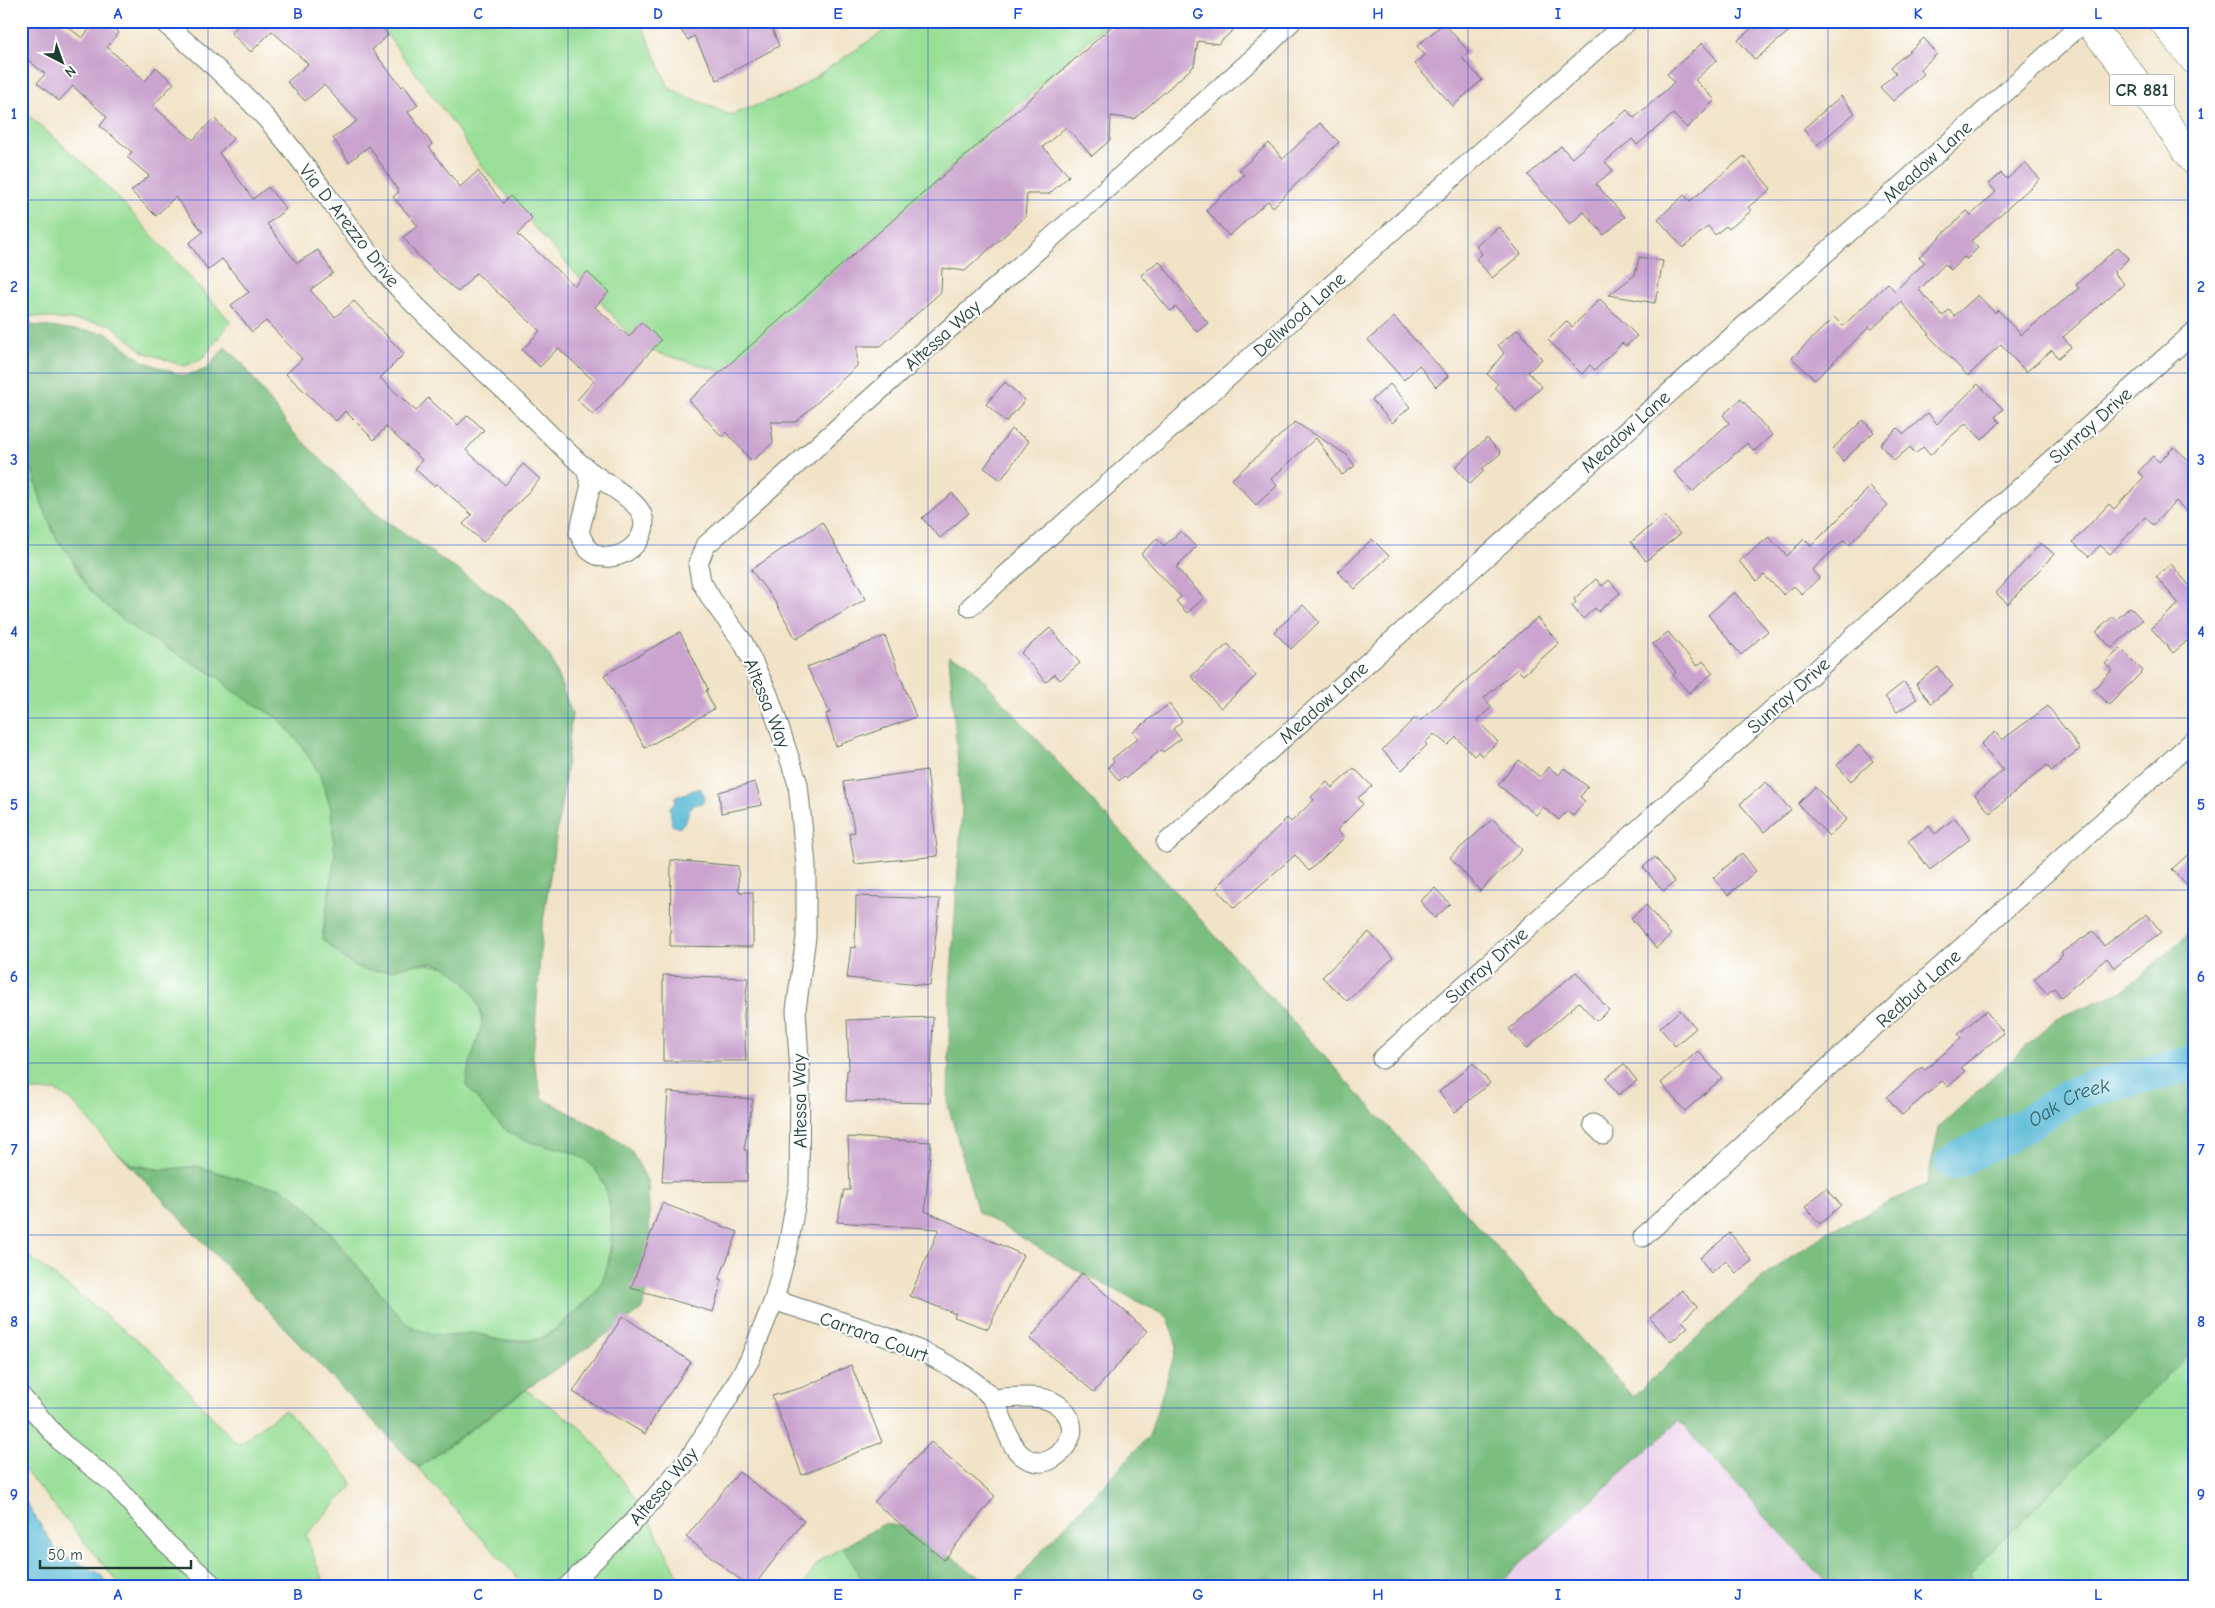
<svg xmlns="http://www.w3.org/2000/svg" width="2215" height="1608" font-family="'Comic Neue',sans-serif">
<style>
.built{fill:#ecd1ea}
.green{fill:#99df98;stroke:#5c8e66}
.forest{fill:#7abe80;stroke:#4c7e5a}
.water{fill:#58b9d6;stroke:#3c7b85}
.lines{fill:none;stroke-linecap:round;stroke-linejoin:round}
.river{stroke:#58b9d6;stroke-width:36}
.building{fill:#caa3cf}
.minor-casing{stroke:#687767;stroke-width:21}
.primary-casing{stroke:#687767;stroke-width:29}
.minor{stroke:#fff;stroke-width:19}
.primary{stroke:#fff;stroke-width:28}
.grid{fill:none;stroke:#1d4ed8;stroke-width:1;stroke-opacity:0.55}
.labels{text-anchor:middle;stroke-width:4.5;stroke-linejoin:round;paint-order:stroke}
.shield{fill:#fff;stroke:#627771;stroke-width:1}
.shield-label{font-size:18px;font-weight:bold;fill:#1f3d34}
.street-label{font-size:19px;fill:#1f3d34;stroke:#fff}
.water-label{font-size:20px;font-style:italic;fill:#306265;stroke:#fff}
.neatline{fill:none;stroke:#1d4ed8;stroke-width:2}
.grid-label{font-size:16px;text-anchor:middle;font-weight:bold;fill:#1d4ed8}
</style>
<rect width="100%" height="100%" fill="#fff"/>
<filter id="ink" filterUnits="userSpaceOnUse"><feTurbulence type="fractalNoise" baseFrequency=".02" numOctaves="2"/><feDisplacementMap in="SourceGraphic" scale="10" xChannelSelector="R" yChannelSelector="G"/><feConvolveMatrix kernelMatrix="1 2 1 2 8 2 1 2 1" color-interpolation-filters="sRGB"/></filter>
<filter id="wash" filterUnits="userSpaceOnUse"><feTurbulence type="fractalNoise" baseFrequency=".0096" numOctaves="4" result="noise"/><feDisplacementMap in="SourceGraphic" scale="20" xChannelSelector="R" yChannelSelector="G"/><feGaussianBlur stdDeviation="1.12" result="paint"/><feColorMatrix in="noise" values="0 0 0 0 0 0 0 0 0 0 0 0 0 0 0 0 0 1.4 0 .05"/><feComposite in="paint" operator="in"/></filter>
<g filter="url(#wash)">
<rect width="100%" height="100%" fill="#f1e3c7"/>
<path class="built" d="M1679 1421 1830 1587H1495Z"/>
<path class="green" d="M372 21H640L669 88 730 115 791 93 899 21H1110L728 373 641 348 482 167 453 123 390 39Z
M21 109 98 176 231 322 201 360 184 366 144 352 110 324 21 315Z
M21 452 32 469 43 507 57 540 70 555 77 571 97 598 137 631 220 678 231 690 279 719 301 745 319 773 331 808 335 856 322 939 349 960 396 968 414 963 448 967 472 990 479 1007 482 1023 546 1147H562L579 1155 593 1165 602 1180 608 1196 612 1230 608 1264 603 1279 594 1295 554 1330 539 1339 504 1341 470 1333 454 1336 438 1335 420 1331 405 1323 341 1245 307 1207 294 1196 278 1187 263 1186 196 1166 162 1170 131 1164 117 1153 71 1100 56 1091H21Z
M21 1250 151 1351 237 1444 245 1441 253 1432 285 1410 349 1476 352 1486 306 1535 325 1587H122L21 1466Z
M2194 1348V1587H1975L1970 1574Z
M526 1390 578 1425 602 1452 646 1514 677 1573 687 1587H526L418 1468Z
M843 1547 867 1587H802L820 1560Z"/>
<path class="forest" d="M21 324 107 333 142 361 184 376 207 369 225 347 242 363 292 431 375 513 511 607 551 658 572 714 565 779 542 928 533 1058 542 1098 603 1131 630 1149 648 1182 651 1270 642 1310 499 1408 418 1468 121 1156 131 1164 146 1168 162 1170 196 1166 263 1186 279 1187 294 1196 307 1207 405 1323C420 1331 437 1337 455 1336 460 1335 465 1333 470 1333 482 1333 492 1339 503 1341 513 1342 528 1341 538 1339 549 1337 560 1325 568 1318 576 1310 587 1303 594 1295 616 1268 617 1208 601 1179 580 1140 546 1153 513 1135 495 1124 480 1101 466 1085 467 1070 472 1056 477 1041 478 1035 482 1028 482 1022 482 1009 475 994 466 984 431 943 405 977 366 970 350 967 334 949 322 939L335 856 331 808 319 773 301 745 279 719 231 690 220 678 137 631 97 598 86 585 70 555 57 540 43 507 32 469 21 452Z
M949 656 967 662 1633 1397 1760 1279 1828 1232 1927 1184 1939 1127 2057 1018 2123 991 2194 929V1348L1970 1574 1975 1587H1830L1679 1421 1495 1587H1013L1039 1554 1149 1436 1177 1347 1168 1317 1080 1272 978 1212 948 1105 950 991 962 810Z
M884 1524 921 1529 970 1572 1005 1587H867L843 1547Z"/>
<path class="water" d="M700 788 705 797 702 803 691 806 685 822 679 828 672 825 670 807 676 801 675 797Z
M21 1494 58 1553 99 1573 110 1587H21Z"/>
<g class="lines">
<path class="river" id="s1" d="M1953 1162 2011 1133 2078 1092 2194 1063"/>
</g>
<g id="blocks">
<path class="building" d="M21 21H60L82 38 96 21H105L119 33 107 47 145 81 156 67 174 83 153 106 193 140 214 118 233 139 219 153 253 199 268 187 286 209 267 224 297 263 318 250 333 273 310 290 335 317 354 301 404 354 380 378 416 411 428 398 458 425 468 415 484 430 466 450 505 485 523 464 540 479 483 542 463 524 472 515 436 483 434 486 415 469 422 460 386 427 374 440 345 411 336 421 286 374 302 359 266 321 252 332 231 305 249 292 222 259 208 270 189 243 203 232 175 197 156 216 131 191 149 176 127 157 132 152 100 126 107 117 73 86 59 101 37 83 45 74 21 54Z
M243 21H377L388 35 372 50 402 87 404 85 418 105 408 112 432 144 429 147 460 187 478 171 503 203 510 196 532 218 518 234 542 256 574 286 587 272 609 292 595 307 629 337 641 322 661 340 593 415 577 400 594 381 558 348 540 367 522 350 540 331 476 273 458 292 419 257 403 237 418 226 393 197 399 192 369 146 349 162 333 138 357 121 324 85 305 101 287 82 308 64 272 31 251 52 231 33Z
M674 21H769L779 46 717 80 694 36 688 40Z
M1118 21H1243L1218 44 1198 41 1194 66 1134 119 1111 116 1110 140 1092 156 1066 127 1043 147 1069 176 1049 194H1027L1025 217 965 271 942 268 941 292 881 346H857V366L796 422H771L773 443 752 461 726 432 722 437 689 400Z
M1760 21H1801L1755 60 1738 40Z
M1444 23 1469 52 1462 58 1482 80 1453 106 1415 64 1425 55 1417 46Z
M1924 38 1937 54 1920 69 1924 74 1893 101 1880 87 1896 73 1891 67Z
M1702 43 1717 60 1695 80 1715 100 1687 128 1673 114 1637 145 1632 139 1605 162 1613 170 1596 184 1625 217 1604 235 1584 212 1570 224 1528 175 1561 146 1572 158 1627 110 1634 118 1667 89 1674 82 1667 74Z
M1841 96 1855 113 1817 145 1803 129Z
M1320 123 1339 142 1273 207 1268 201 1229 236 1206 210 1244 175 1239 170 1269 143 1283 159Z
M1744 156 1771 189 1748 207 1751 211 1729 229 1726 226 1715 235 1708 226 1683 248 1658 219 1684 195 1690 201Z
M2025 163 2040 179 1971 241 1978 248 1967 259 1964 257 1951 270 1945 264 1919 290 1943 316 1949 310 1954 316 1978 295 1995 313 1998 310 2021 335 2079 288 2076 285 2118 247 2129 258 2114 273 2124 284 2063 337 2071 347 2058 358 2052 350 2026 372 2001 344 1968 376 1928 335 1930 334 1901 302 1872 329 1869 327 1815 380 1792 358 1834 317 1843 326 1888 283 1895 291 1925 262 1919 257 1967 211 1971 215 1996 192 1989 184 2001 173 2007 179Z
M1499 227 1521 254 1492 278 1476 259 1482 254 1476 246Z
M1639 257 1663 261 1655 303 1609 295 1635 275Z
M1159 261 1208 323 1197 332 1176 307 1170 311 1141 275Z
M1600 299 1637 336 1626 346 1622 343 1595 370 1590 365 1582 374 1548 340 1566 321 1572 327Z
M1394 317 1448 376 1436 387 1419 365 1404 380 1368 340Z
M1518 329 1542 359 1528 372 1542 387 1516 411 1495 387 1498 384 1487 374 1504 353 1498 345Z
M1005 382 1025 400 1006 422 986 404Z
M1390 384 1410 407 1392 423 1372 400Z
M1978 384 2003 409 1995 417 2000 422 1982 440 1966 423 1930 455 1923 447 1915 454 1910 447 1894 461 1880 444 1898 428 1904 434 1928 413 1937 424Z
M1741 399 1772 435 1754 451 1747 443 1692 492 1674 472 1729 423 1723 415Z
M1863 420 1874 432 1843 461 1832 449Z
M1295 422 1347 455 1355 466 1342 475 1316 438 1271 479 1277 486 1256 505 1232 479Z
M1011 429 1029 441 1001 480 984 468Z
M1487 438 1501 453 1482 469 1484 471 1470 484 1455 467Z
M2174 447 2194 465V519L2176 501 2153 525 2145 517 2110 554 2100 545 2089 557 2073 542 2109 504 2114 509 2144 477 2138 472 2153 456 2159 462Z
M1870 487 1888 505 1849 545 1844 540 1812 570 1819 578 1802 594 1794 586 1784 595 1764 575 1757 581 1739 561 1769 537 1787 556 1804 539 1811 546Z
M952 493 969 513 940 538 922 518Z
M1664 515 1680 534 1646 561 1631 542Z
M822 522 866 599 796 639 776 603 751 570Z
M1181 531 1196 547 1176 567 1204 598 1187 613 1176 601 1181 597 1141 554 1157 539 1164 546Z
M1372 539 1389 556 1355 589 1338 572Z
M2041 543 2054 554 2008 604 1996 593Z
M2171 564 2194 591V635L2173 653 2151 628 2179 604 2156 577Z
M1596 579 1602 586 1609 580 1620 593 1598 612 1595 608 1583 619 1572 606 1576 602 1574 599Z
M1734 592 1768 631 1741 655 1708 615Z
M1303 605 1319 622 1291 649 1274 632Z
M2130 607 2142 620 2112 648 2096 632 2113 616 2116 620Z
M1537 618 1559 643 1523 675 1517 669 1484 698 1492 707 1477 720 1498 742 1482 756 1478 752 1474 756 1456 737 1448 745 1434 734 1425 743 1427 745 1402 770 1382 750 1416 717 1420 721Z
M1050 628 1080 663 1060 680 1055 674 1046 682 1021 653Z
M680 632 708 689 706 691 714 709 645 748 604 675Z
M1668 632 1697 666 1703 661 1713 673 1689 693 1673 675 1676 672 1653 644Z
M885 636 916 717 836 746 826 714 830 713 807 667Z
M1228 644 1256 676 1221 708 1191 676Z
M2120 648 2143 671 2109 705 2094 689 2112 670 2105 664Z
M1938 667 1953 686 1931 703 1916 684Z
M1904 682 1917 699 1897 712 1885 697Z
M1169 704 1182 721 1173 729 1181 739 1163 752 1161 750 1126 778 1124 776 1119 781 1108 767 1114 762 1112 759 1138 738 1133 732Z
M2048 706 2080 749 2051 771 2047 765 1990 813 1975 795 2003 770 1981 744 1995 732 2002 740Z
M1859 745 1873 761 1851 781 1837 765Z
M1519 760 1540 777 1548 767 1559 775 1564 768 1588 787 1580 797 1585 801 1573 816 1567 811 1559 820 1543 807 1536 815 1498 785Z
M1354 768 1372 786 1358 798 1363 804 1337 830 1344 838 1309 871 1295 855 1234 908 1216 888 1287 818 1291 822 1314 800 1311 797 1327 782 1332 788Z
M927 770 938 856 855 864 849 833 855 832 843 782Z
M755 782 762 805 721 813 719 792Z
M1766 782 1791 810 1764 832 1740 804Z
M1815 787 1847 819 1829 836 1798 804Z
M1955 818 1970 839 1930 870 1908 841 1929 826 1935 834Z
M1493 819 1522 850 1480 891 1450 857Z
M2194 849V892L2172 869Z
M1742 853 1756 871 1728 895 1713 878Z
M1655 857 1675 882 1663 891 1643 867Z
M671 860 738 866 739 892H753V947L670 946Z
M1435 888 1450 904 1435 918 1420 901Z
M856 896 940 899 930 986 847 978 851 947 855 948Z
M1646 905 1671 935 1656 948 1631 918Z
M2147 914 2161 932 2114 968 2107 958 2061 997 2054 988 2047 994 2034 979 2063 955 2061 953 2093 931 2104 946Z
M1369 932 1393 958 1347 1001 1322 977Z
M1576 972 1609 1010 1596 1021 1579 1002 1526 1049 1509 1029Z
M663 975 748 978 744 1014 746 1061H663Z
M1680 1010 1696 1028 1675 1046 1660 1028Z
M1986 1011 2004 1033 1961 1067 1965 1072 1948 1087 1942 1081 1902 1115 1887 1097 1922 1067 1925 1070 1961 1038 1958 1034Z
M933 1017 930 1103 846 1101 847 1070H849L847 1020Z
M1698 1051 1722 1078 1685 1111 1661 1083Z
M1473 1063 1490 1083 1455 1112 1439 1092Z
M1624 1064 1637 1081 1618 1095 1606 1078Z
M668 1092 753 1099 744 1150H747V1181L662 1182Z
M848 1137 931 1142 925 1211 1023 1255 988 1329 954 1317 956 1314 910 1296 939 1229 837 1222 844 1190H850Z
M1826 1188 1841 1205 1820 1224 1805 1207Z
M662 1203 738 1232 719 1279 722 1280 713 1312 631 1288Z
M1730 1233 1752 1261 1736 1273 1726 1260 1711 1273 1700 1258Z
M1082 1273 1147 1331 1094 1392 1030 1339Z
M1682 1290 1697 1307 1682 1321 1688 1327 1671 1342 1650 1318Z
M623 1316 691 1362 660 1407 645 1434 573 1392Z
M851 1365 882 1442 802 1475 772 1396 804 1387Z
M931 1442 995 1496 944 1560 874 1502Z
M739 1472 804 1521 753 1587H749L686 1537Z"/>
</g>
</g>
<g filter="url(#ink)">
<use href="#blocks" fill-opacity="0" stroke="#687767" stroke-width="1"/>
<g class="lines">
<g class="minor-casing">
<path id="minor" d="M162 21C205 58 247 94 283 138 328 192 363 254 414 304 447 337 481 368 515 400 538 422 560 446 584 467 598 479 627 494 638 508 660 536 614 573 589 550 585 546 582 538 579 533L591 485 585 467
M970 607 1628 21
M1166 843 2085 21
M1382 1059 2194 332
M1593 1124 1604 1135
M1643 1237 1853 1045 2194 740
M774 1300C835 1321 911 1339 964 1375 973 1381 987 1391 993 1400 1006 1417 1006 1451 1030 1460 1047 1467 1062 1455 1069 1440 1073 1433 1072 1425 1069 1418 1056 1390 1018 1397 993 1399
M21 1396 62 1443 114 1484 162 1539 215 1587
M567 1587 636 1519 688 1460 725 1403 750 1359 774 1300 788 1246 799 1184 800 1076 796 1010 806 937V865L798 784 768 694 743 642 712 600 701 581 698 564 705 546 1268 45 1292 21"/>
</g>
<g class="primary-casing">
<path id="primary" d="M2087 21 2144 91 2194 161
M2163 21 2194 60"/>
</g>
<use href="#minor" class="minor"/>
<use href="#primary" class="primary"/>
</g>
</g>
<path class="grid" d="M208 21V1587M388 21V1587M568 21V1587M748 21V1587M928 21V1587M1108 21V1587M1288 21V1587M1468 21V1587M1648 21V1587M1828 21V1587M2008 21V1587M21 200H2194M21 373H2194M21 545H2194M21 718H2194M21 890H2194M21 1063H2194M21 1235H2194M21 1408H2194"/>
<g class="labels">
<rect class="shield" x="2109.5" y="74.5" width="65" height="31" rx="4"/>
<g class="shield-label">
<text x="2142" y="96">CR 881</text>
</g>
<g class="street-label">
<text transform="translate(1927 161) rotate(-42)" y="7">Meadow Lane</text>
<text transform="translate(350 225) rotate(52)" y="7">Via D Arezzo Drive</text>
<text transform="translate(1299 314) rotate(-42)" y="7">Dellwood Lane</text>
<text transform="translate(942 335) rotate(-42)" y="7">Altessa Way</text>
<text transform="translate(2090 425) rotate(-42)" y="7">Sunray Drive</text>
<text transform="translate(1625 431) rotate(-42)" y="7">Meadow Lane</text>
<text transform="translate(1788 695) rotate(-42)" y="7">Sunray Drive</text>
<text transform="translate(1323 702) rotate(-42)" y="7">Meadow Lane</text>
<text transform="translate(768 703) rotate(68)" y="7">Altessa Way</text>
<text transform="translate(1486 965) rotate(-42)" y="7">Sunray Drive</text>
<text transform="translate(1918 988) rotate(-42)" y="7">Redbud Lane</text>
<text transform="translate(799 1101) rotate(-91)" y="7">Altessa Way</text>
<text transform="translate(874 1336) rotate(20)" y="7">Carrara Court</text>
<text transform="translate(663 1486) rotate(-50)" y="7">Altessa Way</text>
</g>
<g class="water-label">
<text dy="7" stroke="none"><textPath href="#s1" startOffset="131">Oak Creek</textPath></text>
</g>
</g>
<rect width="2215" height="1608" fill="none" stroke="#fff" stroke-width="55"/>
<g transform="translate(62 62) rotate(139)" stroke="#ffffff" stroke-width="4" paint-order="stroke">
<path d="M0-4L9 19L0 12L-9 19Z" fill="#1f3d34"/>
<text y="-8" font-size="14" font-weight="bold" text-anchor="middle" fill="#1f3d34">N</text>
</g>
<path d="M40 1560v8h151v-8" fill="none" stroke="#1f3d34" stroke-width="2.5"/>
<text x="48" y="1560" font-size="15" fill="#1f3d34" stroke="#ffffff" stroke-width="4" paint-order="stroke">50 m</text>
<rect x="28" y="28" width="2160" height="1552" class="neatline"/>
<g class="grid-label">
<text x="118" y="19">A</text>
<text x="298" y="19">B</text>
<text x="478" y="19">C</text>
<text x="658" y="19">D</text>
<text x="838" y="19">E</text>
<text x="1018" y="19">F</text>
<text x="1198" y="19">G</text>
<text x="1378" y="19">H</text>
<text x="1558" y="19">I</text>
<text x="1738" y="19">J</text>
<text x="1918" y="19">K</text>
<text x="2098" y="19">L</text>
<text x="14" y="119">1</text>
<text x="2201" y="119">1</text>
<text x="14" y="292">2</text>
<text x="2201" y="292">2</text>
<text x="14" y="465">3</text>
<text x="2201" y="465">3</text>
<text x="14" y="637">4</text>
<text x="2201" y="637">4</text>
<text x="14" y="810">5</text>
<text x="2201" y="810">5</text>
<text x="14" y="982">6</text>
<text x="2201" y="982">6</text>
<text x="14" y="1155">7</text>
<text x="2201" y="1155">7</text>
<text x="14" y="1327">8</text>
<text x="2201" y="1327">8</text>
<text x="14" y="1500">9</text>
<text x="2201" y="1500">9</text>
<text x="118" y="1600">A</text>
<text x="298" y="1600">B</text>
<text x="478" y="1600">C</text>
<text x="658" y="1600">D</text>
<text x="838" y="1600">E</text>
<text x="1018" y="1600">F</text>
<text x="1198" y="1600">G</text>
<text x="1378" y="1600">H</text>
<text x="1558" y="1600">I</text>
<text x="1738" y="1600">J</text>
<text x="1918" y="1600">K</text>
<text x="2098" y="1600">L</text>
</g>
</svg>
